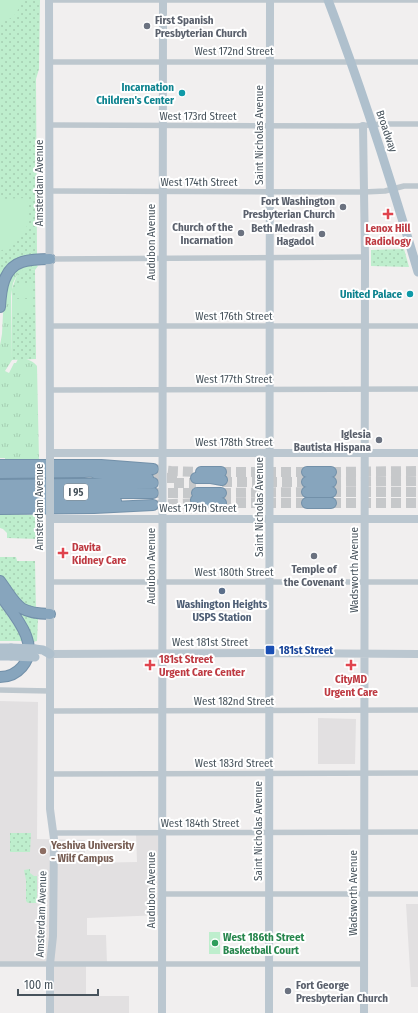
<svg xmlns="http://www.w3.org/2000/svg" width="418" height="1013" font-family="'Fira Sans Condensed',sans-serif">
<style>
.education{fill:#e2e0e1}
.grass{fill:url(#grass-tufts)}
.park{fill:url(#park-dots)}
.pitch{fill:#beeecd}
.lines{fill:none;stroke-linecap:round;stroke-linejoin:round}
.highway-tunnel{stroke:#c6c8ca;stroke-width:10;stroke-dasharray:10 5;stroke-linecap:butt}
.highway-casing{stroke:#7290a9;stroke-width:12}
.street{stroke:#bdc7ce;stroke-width:5.5}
.secondary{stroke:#bbc7d0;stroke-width:8}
.primary{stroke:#afc0cd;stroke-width:9}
.highway{stroke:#87a5bd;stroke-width:10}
.secondary-bridge{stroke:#bbc7d0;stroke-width:8}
.primary-bridge{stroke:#afc0cd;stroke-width:9}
.worship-dot{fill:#6b7280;stroke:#fff;stroke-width:1.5}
.culture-dot{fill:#0f9aa8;stroke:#fff;stroke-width:1.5}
.health-dot{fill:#e0444e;stroke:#fff;stroke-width:1.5}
.service-dot{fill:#5c6f8a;stroke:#fff;stroke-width:1.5}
.transit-dot{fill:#1a4fb4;stroke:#fff;stroke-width:1.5}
.education-dot{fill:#8d6e63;stroke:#fff;stroke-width:1.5}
.leisure-dot{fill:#2e9e5b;stroke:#fff;stroke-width:1.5}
.labels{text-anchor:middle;stroke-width:4;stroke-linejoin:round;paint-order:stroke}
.shield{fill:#fff;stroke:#7e878d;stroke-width:1}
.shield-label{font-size:10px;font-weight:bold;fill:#47535c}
.worship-label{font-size:11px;font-weight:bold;fill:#5b616d;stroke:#fff;text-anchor:end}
.street-label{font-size:11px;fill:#47535c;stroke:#fff}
.culture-label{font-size:11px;font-weight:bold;fill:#0d838f;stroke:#fff;text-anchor:end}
.health-label{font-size:11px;font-weight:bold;fill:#be3a42;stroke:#fff}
.service-label{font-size:11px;font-weight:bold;fill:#4e5e75;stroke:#fff}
.transit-label{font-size:11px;font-weight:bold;fill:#164399;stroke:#fff;text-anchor:start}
.education-label{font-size:11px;font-weight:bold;fill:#785e54;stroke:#fff;text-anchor:start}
.leisure-label{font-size:11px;font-weight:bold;fill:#27864d;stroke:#fff;text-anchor:start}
</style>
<defs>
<pattern id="grass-tufts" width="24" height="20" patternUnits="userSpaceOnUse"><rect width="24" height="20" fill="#beeecd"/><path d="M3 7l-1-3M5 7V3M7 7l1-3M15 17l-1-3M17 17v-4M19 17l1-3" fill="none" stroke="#a5ceb2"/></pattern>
<pattern id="park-dots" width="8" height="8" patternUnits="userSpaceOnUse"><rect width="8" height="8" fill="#beeecd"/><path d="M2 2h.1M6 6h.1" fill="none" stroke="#a5ceb2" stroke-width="1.8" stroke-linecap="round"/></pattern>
</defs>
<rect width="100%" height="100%" fill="#f1efef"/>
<path class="education" d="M0 701 38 702 37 839 85 840V863L137 862 136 833H162V915L87 918V935H106L107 964H86V996H129V1013H50V964H0Z
M318 718 356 719 355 764H318Z
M406 904H418V987H411Z"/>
<path class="grass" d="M32 263 38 266 35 270 31 269 17 275 13 283 11 296 12 360 5 371 9 373 14 363H16L18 359C25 357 33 361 37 366L39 460 5 459V458H0V345L2 334 4 293 15 269Z"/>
<path class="park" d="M0 0H40L39 69 36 79 37 257 23 258 0 284Z
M404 249 409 267 371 266V250Z
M25 269H31L35 270 36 359 12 360V289L17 275Z
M0 514 38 515V539L7 538V533L3 529 0 528Z
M0 557H16L17 561H35L36 611 18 601 0 575Z
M0 605 16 628 23 641H0Z
M13 606 38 618 37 641 32 642Z
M10 833H31L30 852H10Z
M30 869V873L34 876H37V903H28L26 901V880L24 870Z"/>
<path class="pitch" d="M0 0H20C20 13 12 19 0 23Z
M27 198C33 222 25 243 0 251V199Z
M15 285H33V298H15Z
M12 301H31V313H12Z
M209 932H220V954H209Z"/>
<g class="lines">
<path class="highway-tunnel" d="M153 469 171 471 197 472
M221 472H307
M331 472 418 471
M152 478H182
M222 482H307
M331 482 418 481
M174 483H196
M331 492H418
M153 493H197
M221 493 307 492
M221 503H307
M331 503H418
M153 505 197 503"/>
<g class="highway-casing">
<path id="highway" d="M0 307C1 290 3 268 22 262 31 259 41 259 50 259
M0 465H101L153 469
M201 472H221
M307 472H331
M0 473 84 472 102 471
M95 473 148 478
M196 478H211L222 480
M307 482H331
M0 485 153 483
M307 492H331
M0 493H153
M197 493H221
M0 500 116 501
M196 500 221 503
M307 503H331
M0 509 94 508 153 505
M0 581C18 606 17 613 50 614
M0 595C13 614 42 644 22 667 16 674 9 677 0 677"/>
</g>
<path class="street" d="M49 0H418
M49 62H418
M50 125 357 126 383 124H418
M50 191 364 192 385 191 404 186H418
M50 259 365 257
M50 326H418
M50 390 418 389
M50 582H418
M0 690 50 691
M50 711 418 710
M50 774 418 773
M53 833 418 832
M162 894H418
M0 964H364"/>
<path class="secondary" d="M49 0 50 460
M363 126 365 257 364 1013
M50 453H418
M50 519H418
M50 654 269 653 418 654
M50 1013V964L53 936 54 839 50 809V513
M162 1013 163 0
M269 1013 270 0"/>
<path class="primary" d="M328 0C362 89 391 180 418 272
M0 648H11
M35 649 43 650 50 654
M0 656H11"/>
<use href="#highway" class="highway"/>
<path class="secondary-bridge" d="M50 513V460"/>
<path class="primary-bridge" d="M11 648 35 649
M11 656 35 657"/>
</g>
<g class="worship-dot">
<circle cx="147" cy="26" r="4"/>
<circle cx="343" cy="207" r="4"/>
<circle cx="241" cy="233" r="4"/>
<circle cx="322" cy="234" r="4"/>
<circle cx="379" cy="440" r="4"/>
<circle cx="314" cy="556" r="4"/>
<circle cx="288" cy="991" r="4"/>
</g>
<g class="culture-dot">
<circle cx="182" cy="93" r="4"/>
<circle cx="410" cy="294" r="4"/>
</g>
<g class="health-dot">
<path d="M386 208h4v4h4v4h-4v4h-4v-4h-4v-4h4z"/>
<path d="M61 547h4v4h4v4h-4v4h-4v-4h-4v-4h4z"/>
<path d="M148 659h4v4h4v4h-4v4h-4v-4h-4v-4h4z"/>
<path d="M349 659h4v4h4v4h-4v4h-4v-4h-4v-4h4z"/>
</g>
<circle class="service-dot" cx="222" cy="591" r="4"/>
<rect class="transit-dot" x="265" y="645" width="10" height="10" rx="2"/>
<circle class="education-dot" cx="43" cy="851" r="4"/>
<circle class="leisure-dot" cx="215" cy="943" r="4"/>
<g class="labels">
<rect class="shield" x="64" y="484" width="24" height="16" rx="3"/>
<g class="shield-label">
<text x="76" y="496">I 95</text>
</g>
<g class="worship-label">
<text x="155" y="24" text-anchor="start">First Spanish<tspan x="155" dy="13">Presbyterian Church</tspan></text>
<text x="335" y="205">Fort Washington<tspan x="335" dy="13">Presbyterian Church</tspan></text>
<text x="233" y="231">Church of the<tspan x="233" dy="13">Incarnation</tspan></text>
<text x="314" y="232">Beth Medrash<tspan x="314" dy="13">Hagadol</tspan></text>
<text x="371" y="438">Iglesia<tspan x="371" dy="13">Bautista Hispana</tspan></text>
<text x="314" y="573" text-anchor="middle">Temple of<tspan x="314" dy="13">the Covenant</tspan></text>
<text x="296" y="989" text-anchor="start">Fort George<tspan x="296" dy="13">Presbyterian Church</tspan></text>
</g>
<g class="street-label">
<text x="234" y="55">West 172nd Street</text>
<text x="198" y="120">West 173rd Street</text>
<text transform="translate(387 131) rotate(71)" y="4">Broadway</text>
<text transform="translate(259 135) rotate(-90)" y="4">Saint Nicholas Avenue</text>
<text x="199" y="186">West 174th Street</text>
<text transform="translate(39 183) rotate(-90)" y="4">Amsterdam Avenue</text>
<text transform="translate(151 242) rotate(-90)" y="4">Audubon Avenue</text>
<text x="234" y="320">West 176th Street</text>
<text x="234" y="383">West 177th Street</text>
<text x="234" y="446">West 178th Street</text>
<text transform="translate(39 507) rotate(-90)" y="4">Amsterdam Avenue</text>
<text transform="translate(259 507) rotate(-90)" y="4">Saint Nicholas Avenue</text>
<text x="198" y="512">West 179th Street</text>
<text transform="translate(151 566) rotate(-90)" y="4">Audubon Avenue</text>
<text transform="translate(354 570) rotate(-90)" y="4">Wadsworth Avenue</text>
<text x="234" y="576">West 180th Street</text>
<text x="210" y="646">West 181st Street</text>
<text x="234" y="705">West 182nd Street</text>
<text x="234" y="767">West 183rd Street</text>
<text x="200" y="827">West 184th Street</text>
<text transform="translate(258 831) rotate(-90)" y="4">Saint Nicholas Avenue</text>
<text transform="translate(151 890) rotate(-90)" y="4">Audubon Avenue</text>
<text transform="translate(353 893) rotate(-90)" y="4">Wadsworth Avenue</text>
<text transform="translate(41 914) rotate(-88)" y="4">Amsterdam Avenue</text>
</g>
<g class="culture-label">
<text x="174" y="91">Incarnation<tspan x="174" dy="13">Children's Center</tspan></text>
<text x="402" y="298">United Palace</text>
</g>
<g class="health-label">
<text x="388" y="232">Lenox Hill<tspan x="388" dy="13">Radiology</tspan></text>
<text x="72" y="551" text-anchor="start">Davita<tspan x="72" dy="13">Kidney Care</tspan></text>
<text x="159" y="663" text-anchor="start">181st Street<tspan x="159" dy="13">Urgent Care Center</tspan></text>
<text x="351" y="683">CityMD<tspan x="351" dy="13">Urgent Care</tspan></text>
</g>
<g class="service-label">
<text x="222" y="608">Washington Heights<tspan x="222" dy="13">USPS Station</tspan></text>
</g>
<g class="transit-label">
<text x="279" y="654">181st Street</text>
</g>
<g class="education-label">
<text x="51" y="849">Yeshiva University<tspan x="51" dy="13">- Wilf Campus</tspan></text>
</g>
<g class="leisure-label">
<text x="223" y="941">West 186th Street<tspan x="223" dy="13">Basketball Court</tspan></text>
</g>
</g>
<path d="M18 989v6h80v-6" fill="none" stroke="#47535c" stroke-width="2"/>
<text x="24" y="989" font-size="12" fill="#47535c" stroke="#ffffff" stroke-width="3" paint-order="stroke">100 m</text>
</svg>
